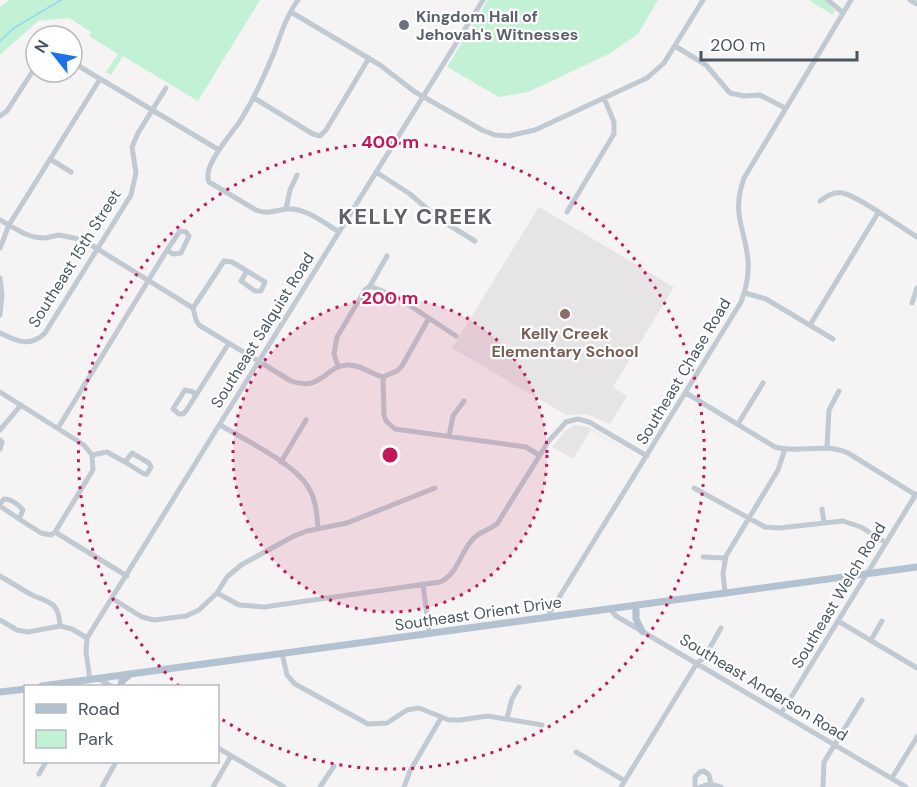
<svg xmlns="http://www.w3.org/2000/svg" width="917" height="787" font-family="'DM Sans',sans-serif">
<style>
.education{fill:#e6e4e5}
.green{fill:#c3f1d5}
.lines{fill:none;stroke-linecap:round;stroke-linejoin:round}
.stream{stroke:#90daee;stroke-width:1.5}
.minor{stroke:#c1cad2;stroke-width:5}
.major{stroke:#b3c2d1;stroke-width:7}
.ring{fill:none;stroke:#c2185b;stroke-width:3;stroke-dasharray:3 6}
.worship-dot{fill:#6b7280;stroke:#fff;stroke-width:2}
.education-dot{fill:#8d6e63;stroke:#fff;stroke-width:2}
.labels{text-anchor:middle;stroke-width:4.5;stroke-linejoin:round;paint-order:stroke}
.worship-label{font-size:16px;font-weight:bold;fill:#5b616d;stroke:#fff;text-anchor:start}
.street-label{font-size:16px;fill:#4a5661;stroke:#fff}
.education-label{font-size:16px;font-weight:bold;fill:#785e54;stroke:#fff}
.district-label{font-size:22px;font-weight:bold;letter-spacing:1.5px;fill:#5f6368;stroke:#fff}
.centre{fill:#c2185b;stroke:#fff;stroke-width:3}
.ring-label{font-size:18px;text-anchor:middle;font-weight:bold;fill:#c2185b;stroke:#fff;stroke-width:4.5;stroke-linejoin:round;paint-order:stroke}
</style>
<rect width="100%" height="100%" fill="#f5f3f3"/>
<path class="education" d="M539 207 674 287 613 387 627 396 610 424 586 414 566 415 452 348Z
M575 425 588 427 636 457 591 430 573 459 552 447 565 431Z"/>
<path class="green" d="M9 0H260L198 101 123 56 111 75 106 72 118 54 89 36 91 32 69 18 38 21 0 55V7Z
M488 0H658L638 34 611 53 528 92 499 97 447 67Z
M809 0H825L835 11 833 15Z"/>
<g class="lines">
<path class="stream" d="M0 41 14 28 61 0"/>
<path class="minor" d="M298 0C286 16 280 37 273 55 264 77 254 98 242 118 234 132 201 166 209 182L256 210C268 215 275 210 288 209 307 208 324 223 339 232
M828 0 843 13
M910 0 917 4
M291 12 380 65 415 92 482 130 495 135 508 136 535 130 647 78 664 63 703 0
M675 46 706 65 730 93 744 96 760 95 785 108
M72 62 219 150
M254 98 313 134 320 136 326 130 369 58
M0 116 7 111 36 66
M50 159 71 172
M376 172 410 194 439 219 475 241
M820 201C827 196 832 192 842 193 857 195 902 228 917 237
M286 209 290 190 297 175
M567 212 614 134V122L604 98
M0 220 23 233 34 237 45 238 59 235 83 240 193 308 196 320 199 325 291 381C322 392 325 366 347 365 360 364 371 374 383 377
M180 231 186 232 189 236 181 253 173 254 167 250Z
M0 248 9 225 100 79
M247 271 265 282 261 291H255L241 281Z
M0 278 2 294 0 315
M370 286 397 297 456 336
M745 293 766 299 833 339
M912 303 917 288
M193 308 224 261 232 262 247 271
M810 325 878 213
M0 333C16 341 30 348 45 333L131 195 136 173 132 147 138 133 166 88
M338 366 334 354 337 337 365 290 370 286 387 256
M383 377 384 415 386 421 395 429 526 447 539 455
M383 377 397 371 402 366 429 318
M0 392 84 445 92 455 93 470 55 532
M686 393 775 447C800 454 823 442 848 453L916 495
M196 396 193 392 185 390 173 409 179 414H183L186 411 229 343
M738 424 763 383
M220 425C245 440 294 463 308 487 316 499 317 514 318 528
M58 428 167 250
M0 430 21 405
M449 436 453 416 464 401
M0 440 2 442 0 449
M827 447 829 410 839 391
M132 453 149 463 151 467 147 474H144L125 462Z
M92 455 107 452 125 462
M281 462 306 420
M694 488 765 527 779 528 843 521 861 527 886 543
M0 504 4 499C11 499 18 504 23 510L19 519 0 506
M822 509 824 522
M19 519 41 533 51 535 55 532
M55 532 127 576
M703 557 725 558
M0 576C10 582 20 588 30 594 48 603 59 600 60 626
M423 584 429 633
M217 593 227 577 241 565 294 536 307 531 347 523 435 488
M725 593 723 573 726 556 778 470 785 449
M113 599 142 617 154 620 186 616 199 610 217 593 239 605 264 607 440 582C460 573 460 549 476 536 483 531 490 529 497 524L548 442 566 422 578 419 589 422 647 456
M610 609 616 616 906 787
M547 617 741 302C746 289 749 275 748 261 745 226 731 216 744 178L851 0
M0 620 17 630 28 632 60 626 72 629 87 638
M838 621 917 668
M871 640 882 621
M282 653 287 675 295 684 368 724 387 723 407 710 419 708 449 720H460L488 716 542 725
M99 679 111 686
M90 680 86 652 87 638 483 0
M782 712 916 494
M507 718 512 699 519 687
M218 748 284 787
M576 752 625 781
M39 774 46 762
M892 778 917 737
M102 787 116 762
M213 787 231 756
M320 787 334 766
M404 787 410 771 441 718
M621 787 697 663 704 658 721 628
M695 787V777L700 772 704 771 709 775 711 784
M700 787 709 784 721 787
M823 787 824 762 862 700"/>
<path class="major" d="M636 605V619L642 631
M42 686 917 567
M121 686 122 681 129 675
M0 692 26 689"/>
</g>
<circle cx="390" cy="455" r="157" fill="#c2185b" fill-opacity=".12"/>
<g class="ring">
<circle cx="390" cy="455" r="157"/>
<path d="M179 686A313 313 0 1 1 220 718"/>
</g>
<circle class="worship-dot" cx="404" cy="25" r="6"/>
<circle class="education-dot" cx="565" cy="314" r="6"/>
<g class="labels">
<g class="worship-label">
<text x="416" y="22">Kingdom Hall of<tspan x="416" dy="18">Jehovah's Witnesses</tspan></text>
</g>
<g class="street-label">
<text transform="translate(74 258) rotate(-58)" y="6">Southeast 15th Street</text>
<text transform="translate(262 330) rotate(-58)" y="6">Southeast Salquist Road</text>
<text transform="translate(683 371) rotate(-59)" y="6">Southeast Chase Road</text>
<text transform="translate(838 595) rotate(-59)" y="6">Southeast Welch Road</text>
<text transform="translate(478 613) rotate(-8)" y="6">Southeast Orient Drive</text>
<text transform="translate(764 687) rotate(31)" y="6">Southeast Anderson Road</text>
</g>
<g class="education-label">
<text x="565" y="339">Kelly Creek<tspan x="565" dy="18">Elementary School</tspan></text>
</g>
<g class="district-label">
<text x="416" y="224">KELLY CREEK</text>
</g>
</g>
<circle cx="390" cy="455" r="9" class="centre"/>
<g class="ring-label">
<text x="390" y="148">400 m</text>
<text x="390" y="304">200 m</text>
</g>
<rect x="24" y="685" width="195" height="78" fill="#ffffff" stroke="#b7bbc0" stroke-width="1.5"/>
<rect x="36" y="704" width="30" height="9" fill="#b3c2d1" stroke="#b7bbc0" stroke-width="1.5"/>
<text x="78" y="715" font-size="18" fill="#4a5661">Road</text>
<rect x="36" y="730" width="30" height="18" fill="#c3f1d5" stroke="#b7bbc0" stroke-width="1.5"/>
<text x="78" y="745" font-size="18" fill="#4a5661">Park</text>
<g transform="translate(54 54) rotate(301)"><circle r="28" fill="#ffffff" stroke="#b7bbc0" stroke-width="1.5"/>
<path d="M0-4.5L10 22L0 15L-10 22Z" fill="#1a73e8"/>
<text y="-9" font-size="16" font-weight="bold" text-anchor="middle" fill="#4a5661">N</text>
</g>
<path d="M701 51v9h156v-9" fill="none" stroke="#4a5661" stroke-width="3"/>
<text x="710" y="51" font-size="18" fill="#4a5661" stroke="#ffffff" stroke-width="4.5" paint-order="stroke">200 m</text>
</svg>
